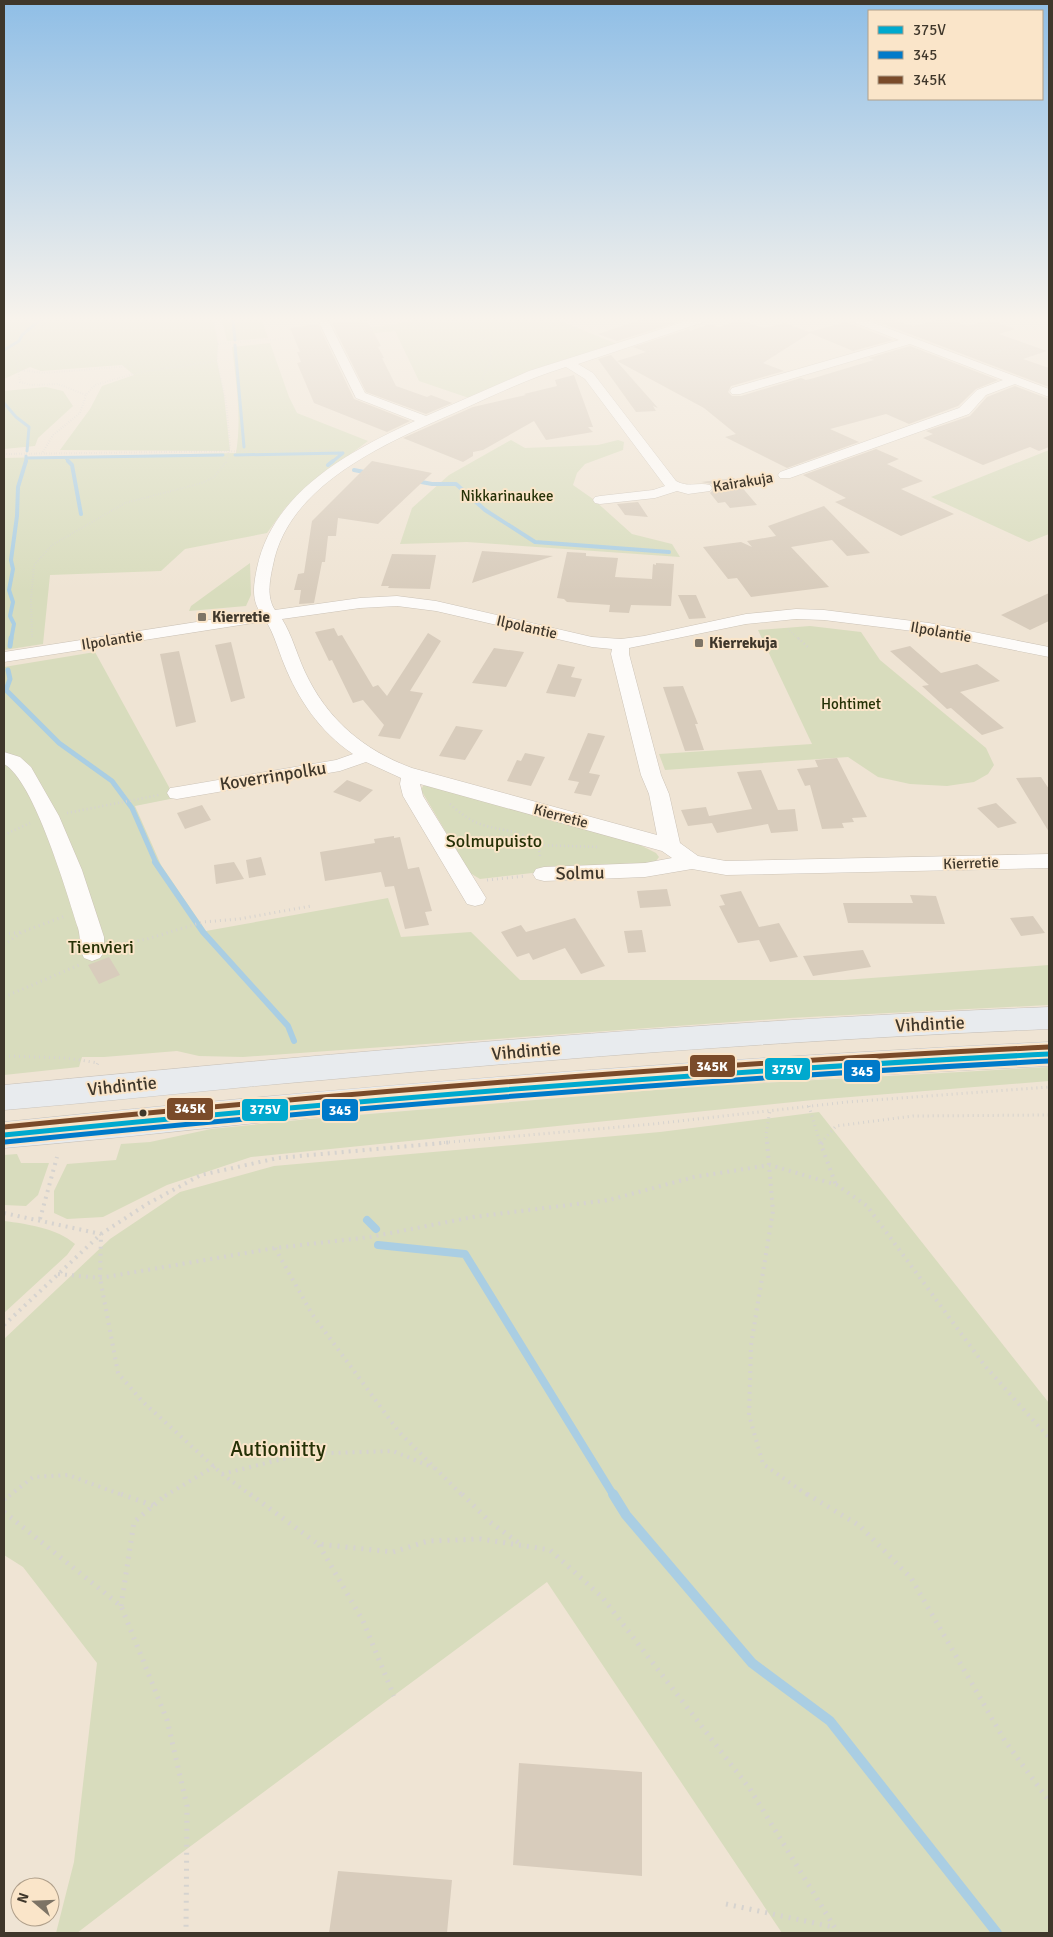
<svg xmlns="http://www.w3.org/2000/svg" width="1053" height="1937" font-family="Signika,sans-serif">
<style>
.green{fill:#d8dcbd}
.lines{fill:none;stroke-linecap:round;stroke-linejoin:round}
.stream-far5{stroke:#aacee3;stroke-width:3}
.stream-far4{stroke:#aacee3;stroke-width:4}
.stream-far3{stroke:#aacee3;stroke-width:5}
.stream-far2{stroke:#aacee3;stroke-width:6}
.stream-far1{stroke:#aacee3;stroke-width:8}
.stream{stroke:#aacee3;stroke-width:10}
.building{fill:#d8ccbc}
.minor-casing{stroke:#ccc3b7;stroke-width:1}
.major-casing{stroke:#c8c2ba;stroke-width:1}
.path-far4{stroke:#d6d3cf;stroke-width:2;stroke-dasharray:0.5 2;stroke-linecap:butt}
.path-far3{stroke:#d6d3cf;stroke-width:2.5;stroke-dasharray:1 3;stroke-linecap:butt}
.path-far2{stroke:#d6d3cf;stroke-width:3;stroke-dasharray:1 4;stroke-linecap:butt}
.path-far1{stroke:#d6d3cf;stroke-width:4;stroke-dasharray:2 5;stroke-linecap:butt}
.path{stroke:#d6d3cf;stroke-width:5;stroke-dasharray:2 6;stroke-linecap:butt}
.minor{fill:#fdfbf9;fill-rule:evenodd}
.major{fill:#e8ebee;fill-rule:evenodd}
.bus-1-casing{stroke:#fae5c9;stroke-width:9}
.bus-2-casing{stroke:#fae5c9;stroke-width:9}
.bus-3-casing{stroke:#fae5c9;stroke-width:9}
.bus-1{stroke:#00a9ce;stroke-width:5}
.bus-2{stroke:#007ac9;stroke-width:5}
.bus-3{stroke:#7a4b2a;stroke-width:5}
.poi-dot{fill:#7d7466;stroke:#fae5c9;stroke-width:2}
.bus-dot{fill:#3f372b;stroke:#fae5c9;stroke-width:2}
.labels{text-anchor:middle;stroke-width:4;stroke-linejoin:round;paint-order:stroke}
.far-street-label{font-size:15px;fill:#3f372b;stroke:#fae5c9}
.far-park-label{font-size:15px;fill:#253106;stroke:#fae5c9}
.far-poi-label{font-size:15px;font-weight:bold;fill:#3f372b;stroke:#fae5c9;text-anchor:start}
.street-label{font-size:18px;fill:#3f372b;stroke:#fae5c9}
.park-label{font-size:18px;fill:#253106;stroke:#fae5c9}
.near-park-label{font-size:21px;fill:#253106;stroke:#fae5c9}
.line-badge{stroke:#fae5c9;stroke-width:2}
.badge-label{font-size:14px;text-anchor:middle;font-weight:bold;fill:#fff}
</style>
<rect width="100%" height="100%" fill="#efe4d4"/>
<path class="green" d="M4 320H214L218 344 217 361 224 395 230 451 60 450 90 409 102 386 134 375 122 365 41 371 30 367 4 379Z
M222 320H262L268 338 227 341Z
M414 320H558L617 344 469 398 419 381 395 331 338 337 336 331 392 325Z
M270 343 289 397 297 413 368 441 309 485 285 508 267 533 185 549 161 571 50 575 43 644 4 650V458L236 453C242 418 236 382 232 347Z
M46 387 63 391 73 406 38 438 35 446 4 449V391Z
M511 440 525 448 598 445 618 440 624 442 623 450 585 464 577 473 573 485 593 499 632 534 672 544 680 557 467 542 400 544 412 508 449 475Z
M1049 450V534L1029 542 931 497Z
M250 563 251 595 246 606 189 611 191 606Z
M810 626 861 632 880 660 986 748 994 765 988 774 974 782 947 786 910 784 878 777 848 757 665 770 659 754 812 744 758 630Z
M95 652 175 798 135 806 161 865 206 931 388 898 401 937 471 932 520 980H844L1049 965V1005L789 1018 243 1057 199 1056 177 1051 104 1057H82L79 1067 4 1075V667Z
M428 784 640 845 656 853 659 857 656 861 650 863 542 867 541 872 480 879 470 873 421 790 423 786Z
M1049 1067V1081L813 1100 251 1157 167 1185 103 1217 67 1219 54 1213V1191L67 1164 116 1160 121 1144 150 1142 211 1129 309 1119 691 1087Z
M819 1112 1049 1403V1933H782L547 1582 176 1857 77 1933H56L74 1862 97 1663 23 1567 4 1555V1339L110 1239 180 1192 274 1166 660 1132Z
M17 1154 21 1163H49L38 1195 26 1206 4 1205V1155Z
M4 1221C27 1224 57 1228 75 1244L67 1255 4 1313Z"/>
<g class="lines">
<path class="stream-far5" d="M233 320 235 340
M235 345 244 447
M4 350 19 341 22 335 40 320
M4 403 16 417 29 427 27 451
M235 455 343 453 332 462
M26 456V462
M26 458 223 455
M66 458 69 462"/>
<path class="stream-far4" d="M68 461 72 465 81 514
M328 465 333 461
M354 470 369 473
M416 481 432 484H456L485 510 535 542 669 552
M11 640 14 624 10 616 13 602 9 590 13 569 11 560 17 516 18 487 26 461"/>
<path class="stream-far3" d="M10 646 11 638
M8 670 10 679 6 690 59 743 112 781 132 808 156 863"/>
<path class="stream-far2" d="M155 862 203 932 288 1026 294 1041"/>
<path class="stream-far1" d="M367 1220 376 1229
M378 1245 465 1254 614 1496"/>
<path class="stream" d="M613 1494 626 1515 752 1663 830 1721 997 1933"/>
</g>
<path class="building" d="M367 320 381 346 378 347 384 358H382L396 386 427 397 431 395 452 403 426 414 366 392 332 323Z
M640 320H685L617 341 598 334Z
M739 320 764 328 785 323 809 332 846 322 893 340 853 351 810 333 763 363 784 371 731 386 728 392 732 396H741L801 378 806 380 814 378 874 360 869 358 910 346 998 380 976 389 958 406 909 424 886 414 830 429 859 442 787 468 725 437 736 434 704 408 617 361 646 352 633 347 689 329 690 331 710 324 719 327Z
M873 320H895L913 326 938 320H950L968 326 989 320 1015 329 999 334 1047 351 1023 359 1049 368V387Z
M318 324 354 399 410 421 387 432 314 403 297 363 301 362 297 352H300L290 328Z
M611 355 658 408 653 406 656 411 636 412 598 359Z
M574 375 593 427H588L593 432 546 440 534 421 483 450 473 452V456L463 462 403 438 473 407 526 395 524 394 557 386 555 380Z
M1015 386 1049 399V447L1039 451 1030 447 983 465 923 438 933 434 926 431 970 416 987 397Z
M876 449 899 459 887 464 923 481 901 489 954 514 901 536 835 502 846 498 803 475Z
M372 461 432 473 378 524 338 518 336 536H328L325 562H322L314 603 299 604 301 590H294L298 574 304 573 312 521Z
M734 478 757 505 730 508 725 502 718 503 710 493 714 489 712 484 701 482Z
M638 502 648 517 625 515 617 504Z
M824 506 870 553 847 556 832 540 791 547 829 587 751 597 737 578 728 579 703 547 741 542 752 547 747 541 776 536 768 526Z
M482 551 553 556 472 583Z
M567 552 586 553V556L618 558 615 577 652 579 653 564 656 565V563L674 564 671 606 631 605 629 613 609 612 610 605 567 602 564 599 557 598Z
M392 554 436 555 430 589 388 588 389 586H381Z
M1049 593V621L1030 630 1001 615Z
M678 595H696L706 618 689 619Z
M334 628 338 636 342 635 373 687 378 685 387 696 428 633 441 641 410 691 423 693 400 739 378 736 384 725 363 700 353 703 332 660 329 661 315 632Z
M231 642 245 698 231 702 215 645Z
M910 646 941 673 977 664 1000 681 960 692 1004 728 982 735 951 708 947 709 922 686 929 685 890 651Z
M494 648 524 652 506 687 472 683Z
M179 651 196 722 176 727 160 654Z
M558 664 575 667 571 677 582 679 575 697 546 693Z
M683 686 698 724H695L704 750 685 751 663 687Z
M456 726 483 730 465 760 439 756Z
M588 733 605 736 589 773 600 775 591 796 574 793 579 782 568 780Z
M525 753 545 757 531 786 507 781 517 760 521 761Z
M837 758 867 817 852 818 854 822 842 823 844 828 822 829 810 785 805 786 797 769 818 767 815 760Z
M761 770 778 810 795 809 798 831 771 833 768 824 717 833 712 823 688 826 681 810 706 807 709 816 752 809 737 772Z
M1041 777 1049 789V832L1016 778Z
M347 780 373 790 360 802 333 792Z
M996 803 1017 823 998 828 977 808Z
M202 805 211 820 185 829 177 813Z
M394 836V838L400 837 408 869 419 867 432 911 425 912 429 925 405 929 394 886 385 887 381 872 325 881 320 852 375 843 374 839Z
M261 857 266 875 249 878 246 860Z
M234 862 244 879 216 884 214 865Z
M667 889 671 906 640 908 637 891Z
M741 891 759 927 779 923 798 957 770 962 759 940 738 943 719 906 725 905 720 895Z
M910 895 936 896 945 924 848 923 843 903H913Z
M1033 916 1045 933 1021 936 1010 918Z
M575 918 605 966 581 974 565 948 533 960 529 953 517 957 501 932 521 925 526 932Z
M642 930 646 952 628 953 624 931Z
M863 950 871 967 813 976 803 956Z
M109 957 120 975 99 984 88 965Z
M519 1763 642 1772V1876L513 1865Z
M338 1871 452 1880 447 1933H329Z"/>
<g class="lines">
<g class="minor-casing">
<path id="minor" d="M318 320H328L365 393 426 416 529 371 690 320H705L704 322 578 364 593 373 676 481C688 488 698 482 710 485L712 488 710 491 688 494 677 491 655 498 600 504 595 503 593 500 595 497 600 496 653 490 665 486 585 379 566 367C530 378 496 394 461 410 391 441 289 482 273 565 270 579 266 597 275 610L360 598 397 596 436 601 592 637 621 639 644 636 746 614 796 609 824 610 929 623 1049 647V657L929 633 824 620 796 619 746 624 629 648V654L661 775 669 794 680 843 698 856 726 861 1049 854V868L726 875 692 869 645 877 544 881 536 879 533 874 536 869 544 867 645 863 672 858 662 851 420 784 423 796 486 898 483 904 475 906 467 904 403 796 400 784 401 778 366 762 340 771 177 799 170 798 167 793 170 788 177 787 336 760 353 754C320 732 298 699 284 664 278 649 274 634 266 621L4 662V652L260 612C251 598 254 583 257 568 273 491 350 451 415 421L356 398ZM397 606 436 611 592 647 612 649 611 654 641 775 649 794 657 835 412 768C363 750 327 719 305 672 297 655 292 635 282 619L360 608Z
M852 320H866L1049 389V397L1015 384 986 395 969 414 790 478H780L778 475 780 472 959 408 977 390 1003 380 910 344 740 394H732L730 391 732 388 899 340 853 322Z
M4 752 20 757 31 767 59 816 82 870 104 937V952L100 958 92 961 84 958C79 949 81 938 78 928 67 894 34 780 4 764Z"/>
</g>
<g class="major-casing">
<path id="major" d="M1049 1007V1029C810 1039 572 1057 334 1079 224 1088 114 1101 4 1110V1085C352 1051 700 1021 1049 1007Z
M1049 1042V1066C831 1076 614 1091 397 1109 266 1121 135 1137 4 1148V1122C352 1086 700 1059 1049 1042Z"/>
</g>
<path class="path-far4" d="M59 320 38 326 16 357 20 382 31 385 58 384 86 395
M469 320C478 331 495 347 490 363 488 369 483 374 482 381
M535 320 566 327 594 339
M418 326 443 347 456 352
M346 333 459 320
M434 341 469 338 574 344
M218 344 315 336
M988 354 1022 343
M17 370 44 373 132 366
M43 452 53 435 80 413 86 395 95 385 140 372 217 361
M4 454 336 450
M720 487 770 480
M788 629 800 640
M32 637 31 600 34 565 52 545 125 503 202 483 214 477 226 462 230 446 226 402 217 361 218 344 214 320"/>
<path class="path-far3" d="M798 638 809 648
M450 804C460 813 470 821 483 825 501 831 540 831 540 857
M67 813 159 795
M4 835 30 823
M536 845 600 847"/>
<path class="path-far2" d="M487 880 526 876
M4 934 22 932
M4 945 22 932 65 916
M113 945 147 939 203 922 239 919 311 906
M4 997 79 965
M4 1056 68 1058 98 1063 97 1065
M809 1106 820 1143
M439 1143 653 1124 847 1102 1049 1087
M767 1143 766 1135 770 1110
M821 1143 836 1126 913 1116 1049 1115"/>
<path class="path-far1" d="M767 1142 773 1211 751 1345 749 1415 763 1464 809 1496
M820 1142 836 1185
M821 1144 823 1142
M4 1213 101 1234 100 1278 118 1373 142 1401 222 1474 252 1496
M40 1219 57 1157
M275 1248 312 1314 399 1432 463 1496
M58 1274 100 1278 275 1248 370 1237 473 1217 609 1200 694 1177 770 1165 837 1185 867 1206 985 1366 1049 1438
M4 1325 101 1234 147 1204 201 1175 278 1158 453 1142
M222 1474 303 1454 393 1451 434 1468
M9 1496 33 1477 68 1475 125 1496
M165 1496 215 1466"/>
<path class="path" d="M121 1494 154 1506
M250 1494 318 1544 393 1552 428 1541 481 1539 550 1550 602 1597 750 1789 838 1933
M462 1494 490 1522 523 1546
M807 1494 860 1526 911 1578 1005 1741 1049 1801
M4 1499 10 1494
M4 1512 121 1606 167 1720 187 1806 186 1933
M319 1545 363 1621 394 1696
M121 1606 134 1522 167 1494
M726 1904 833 1927"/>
<use href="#minor" class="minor"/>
<use href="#major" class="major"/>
<g class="bus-1-casing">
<path id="bus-1" d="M4 1135C352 1100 700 1072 1049 1054"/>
</g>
<g class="bus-2-casing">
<path id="bus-2" d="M5 1142C352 1107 700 1079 1049 1061"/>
</g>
<g class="bus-3-casing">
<path id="bus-3" d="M4 1127C352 1092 700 1064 1049 1047"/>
</g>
<use href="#bus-1" class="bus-1"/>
<use href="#bus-2" class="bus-2"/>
<use href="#bus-3" class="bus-3"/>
</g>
<linearGradient id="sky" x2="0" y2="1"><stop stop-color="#8fbee6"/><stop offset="0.54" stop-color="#f8f3ec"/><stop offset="1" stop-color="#f8f3ec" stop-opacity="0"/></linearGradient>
<rect width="1053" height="591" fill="url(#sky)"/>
<g class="poi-dot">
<rect x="197" y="612" width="10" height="10" rx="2.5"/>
<rect x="694" y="638" width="10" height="10" rx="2.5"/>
</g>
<circle class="bus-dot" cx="143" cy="1113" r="4.5"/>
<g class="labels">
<g class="far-street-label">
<text transform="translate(743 482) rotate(-9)" y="5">Kairakuja</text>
<text transform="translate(527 627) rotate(13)" y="5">Ilpolantie</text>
<text transform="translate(941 632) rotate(10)" y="5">Ilpolantie</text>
<text transform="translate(112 640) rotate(-9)" y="5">Ilpolantie</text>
<text transform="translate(561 816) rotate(15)" y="5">Kierretie</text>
<text transform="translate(971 863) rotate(-2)" y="5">Kierretie</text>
</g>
<g class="far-park-label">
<text x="507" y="501">Nikkarinaukee</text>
<text x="851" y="709">Hohtimet</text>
</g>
<g class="far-poi-label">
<text x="212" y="622">Kierretie</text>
<text x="709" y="648">Kierrekuja</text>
</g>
<g class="street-label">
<text transform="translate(273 776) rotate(-9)" y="6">Koverrinpolku</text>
<text transform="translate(580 873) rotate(-1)" y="6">Solmu</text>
<text transform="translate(930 1024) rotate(-3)" y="6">Vihdintie</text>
<text transform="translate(526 1051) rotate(-5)" y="6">Vihdintie</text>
<text transform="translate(122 1086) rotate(-6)" y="6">Vihdintie</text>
</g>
<g class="park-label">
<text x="494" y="847">Solmupuisto</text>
<text x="101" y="953">Tienvieri</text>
</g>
<g class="near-park-label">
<text x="278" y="1456">Autioniitty</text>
</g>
</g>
<g class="line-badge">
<rect x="689" y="1054" width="47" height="24" rx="5" fill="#7a4b2a"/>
<rect x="764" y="1057" width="47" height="24" rx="5" fill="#00a9ce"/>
<rect x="843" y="1059" width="38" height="24" rx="5" fill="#007ac9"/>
<rect x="166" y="1097" width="48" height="24" rx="5" fill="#7a4b2a"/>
<rect x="241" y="1098" width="48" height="24" rx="5" fill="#00a9ce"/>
<rect x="321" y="1098" width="38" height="24" rx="5" fill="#007ac9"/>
</g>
<g class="badge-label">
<text x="712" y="1071">345K</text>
<text x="787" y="1074">375V</text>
<text x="862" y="1076">345</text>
<text x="190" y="1113">345K</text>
<text x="265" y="1114">375V</text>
<text x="340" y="1115">345</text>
</g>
<rect width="1053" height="1937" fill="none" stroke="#3f372b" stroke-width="10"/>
<rect x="868" y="10" width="175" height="90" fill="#fae5c9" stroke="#af9f8a"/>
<rect x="878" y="26" width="25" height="8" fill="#00a9ce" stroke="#af9f8a"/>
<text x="913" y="35" font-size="15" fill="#3f372b">375V</text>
<rect x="878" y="51" width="25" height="8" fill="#007ac9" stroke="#af9f8a"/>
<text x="913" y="60" font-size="15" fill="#3f372b">345</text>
<rect x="878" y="76" width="25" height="8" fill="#7a4b2a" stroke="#af9f8a"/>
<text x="913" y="85" font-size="15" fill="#3f372b">345K</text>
<g transform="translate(35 1902) rotate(289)"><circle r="24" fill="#fae5c9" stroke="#af9f8a"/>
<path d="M0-4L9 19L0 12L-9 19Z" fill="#7d7466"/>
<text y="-8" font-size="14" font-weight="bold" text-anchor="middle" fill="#3f372b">N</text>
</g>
</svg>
